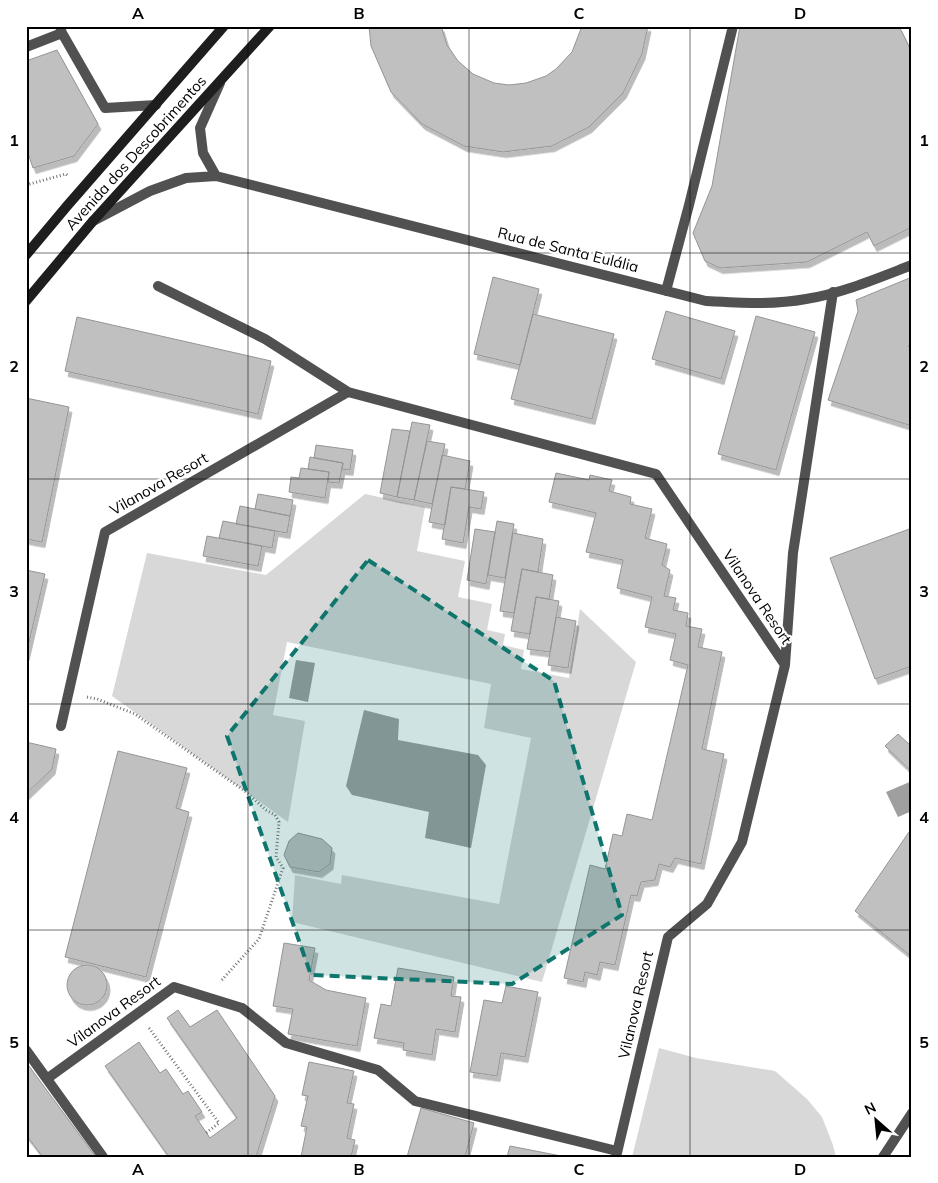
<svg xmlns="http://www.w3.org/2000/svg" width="938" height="1183" font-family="Mulish,sans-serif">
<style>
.green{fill:#d8d8d8}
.water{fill:#9f9f9f}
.building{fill:#c0c0c0;stroke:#959595;filter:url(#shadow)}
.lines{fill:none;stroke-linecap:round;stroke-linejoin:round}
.path{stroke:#737373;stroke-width:3;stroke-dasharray:1 2.5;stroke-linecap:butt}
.lane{stroke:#515151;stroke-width:10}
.street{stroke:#515151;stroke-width:10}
.secondary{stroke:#1e1e1e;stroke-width:10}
.marked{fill:#0f766e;fill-opacity:0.2;stroke:#0f766e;stroke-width:4;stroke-dasharray:10 6;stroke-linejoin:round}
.grid{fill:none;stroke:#000;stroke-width:1;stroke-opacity:0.55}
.labels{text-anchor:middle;stroke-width:4.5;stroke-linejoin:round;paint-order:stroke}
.street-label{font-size:15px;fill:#000;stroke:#fff}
.neatline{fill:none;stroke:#000;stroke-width:2}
.grid-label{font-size:16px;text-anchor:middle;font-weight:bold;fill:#000}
</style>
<defs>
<filter id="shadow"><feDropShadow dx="3" dy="5.5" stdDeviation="0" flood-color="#0004"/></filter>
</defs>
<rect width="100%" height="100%" fill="#fff"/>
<path class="green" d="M365 494 425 507 417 551 465 561 458 597 492 604 487 630 505 634 503 645 524 650 521 669 569 678 580 609 636 662 542 982 292 922 295 875 341 884 342 875 499 904 531 738 484 728 491 684 287 642 273 715 305 721 288 822 112 696 147 553 266 575Z
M659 1048 696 1058 775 1071 807 1099 822 1117 833 1145 836 1157H632Z"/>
<path class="water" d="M296 660 315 663 308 702 289 698Z
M364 710 399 719 398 740 478 755 486 765 471 848 425 838 429 812 352 795 346 786Z
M912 781V811L898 817 886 792Z"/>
<path class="building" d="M369 26H441L447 45 458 61 473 74 494 83 509 85 526 83 546 76 556 69 572 52 582 26H648L642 54 623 93 589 127 552 146 503 152 464 146 422 124 391 92 371 46Z
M740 26H899L912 53V227L874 246 867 232 807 262 720 268 705 261 693 233 712 186Z
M57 50 98 124 74 156 33 168 26 147V61Z
M493 277 539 289 520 365 474 354Z
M912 277V345L908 346 912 348V426L828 400 858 311 856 300Z
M666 311 735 331 721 379 652 359Z
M533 314 614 334 592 419 511 399Z
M756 316 815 332 776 470 718 454Z
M77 317 271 361 258 414 65 371Z
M26 398 69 407 42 542 26 539Z
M412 422 430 425 414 500 397 497Z
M392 429 410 431 397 497 380 493Z
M427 441 445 444 432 504 414 500Z
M316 445 353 450 350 470 342 469 343 463 314 458Z
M442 455 470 461 465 489 451 487 445 525 429 522Z
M310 457 343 463 339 483 328 482 329 472 308 469Z
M301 468 329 472 325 498 289 492 291 477 299 478Z
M556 473 589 480 590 475 612 480 609 491 631 497 630 504 652 509 645 538 667 544 662 565 670 570 664 596 676 598 673 610 688 613 686 626 702 629 698 647 722 652 702 749 724 754 701 864 675 858 670 867 659 864 655 880 641 882 637 896 631 895 615 965 600 962 597 975 585 972 583 982 564 978 590 865 605 869 613 834 622 836 627 814 652 820 688 665 670 660 676 634 645 627 652 597 617 588 623 560 586 552 596 513 549 502Z
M451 487 484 492 481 509 469 507 463 543 442 539Z
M258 494 293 500 290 516 255 509Z
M240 506 290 516 287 533 236 524Z
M223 521 275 531 272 548 219 538Z
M497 521 514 524 505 578 488 575Z
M912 528V666L875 679 830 558Z
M475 529 495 532 486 584 467 580Z
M513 533 543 539 538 572 522 569 514 613 500 611Z
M207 536 262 546 258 566 203 556Z
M522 569 553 575 549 599 536 597 530 634 511 631Z
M26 570 45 574 26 655Z
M536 597 559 601 550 652 527 649Z
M556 617 576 621 568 668 548 665Z
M898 734 909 744 912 741V772L885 746Z
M26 742 56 749 52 769 26 794Z
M118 751 187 768 176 808 189 812 146 977 65 957Z
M912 831V957L855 911 909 832Z
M298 833 322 839 332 848 330 864 319 872 290 867 284 855 289 841Z
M284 943 315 948 309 980 326 990 366 998 357 1046 288 1034 293 1009 273 1006Z
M67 985a20 20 0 1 1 40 0a20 20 0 1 1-40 0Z
M398 968 454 977 451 996 461 997 455 1032 436 1029 432 1055 403 1050 404 1043 374 1038 381 1004 391 1006Z
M506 986 538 992 525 1057 501 1053 497 1076 470 1072 484 1000 502 1003Z
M178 1010 190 1027 217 1010 275 1096 256 1157H169L105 1066 139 1042 160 1073 166 1069 183 1094 188 1091 202 1112 195 1116 210 1138 237 1118 167 1018Z
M26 1062 96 1157H43L26 1135Z
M309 1062 354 1071 347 1103 354 1104 347 1138 355 1140 351 1157H301L307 1127 301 1126 308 1096 302 1095Z
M421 1108 474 1123 465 1157H407Z
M510 1146 566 1157H507Z"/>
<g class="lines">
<path class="path" d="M26 185 66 174 68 176
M87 697 97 699 135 714 246 792 266 810 275 815 279 822 276 857 283 868 259 939 220 982
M149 1028 219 1123 206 1133"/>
<path class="lane" d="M158 286 265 339 348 392
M785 665 793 553 833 292
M61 726 105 532 348 392 656 474 785 665 742 842 707 904 668 937 616 1157
M48 1078 174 987 242 1008 286 1043 378 1070 415 1101 617 1151"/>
<path class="street" d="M60 26 62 33 105 108 156 105
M26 47 62 33
M216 176 203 153 200 128 220 83
M93 221 150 191 186 178 216 176 706 301C740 303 773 305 806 299 843 293 878 278 912 265
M666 291 689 205 733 26
M26 1050 103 1157
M883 1157 912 1113"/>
<path class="secondary" d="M26 255 67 206 224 26
M26 301 93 221 270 26"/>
</g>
<path class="marked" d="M368 560 554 681 622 915 512 984 311 975 227 736Z"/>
<path class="grid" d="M248 26V1157M469 26V1157M690 26V1157M26 253H912M26 479H912M26 704H912M26 930H912"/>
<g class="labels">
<g class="street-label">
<text transform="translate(136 153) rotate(-48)" y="5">Avenida dos Descobrimentos</text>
<text transform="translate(568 250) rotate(14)" y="5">Rua de Santa Eulália</text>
<text transform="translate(159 484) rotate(-30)" y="5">Vilanova Resort</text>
<text transform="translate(757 597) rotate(56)" y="5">Vilanova Resort</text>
<text transform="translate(636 1005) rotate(-77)" y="5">Vilanova Resort</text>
<text transform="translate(114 1012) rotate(-36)" y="5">Vilanova Resort</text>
</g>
</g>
<rect width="938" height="1183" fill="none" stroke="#ffffff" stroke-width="55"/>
<g transform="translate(876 1120) rotate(333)" stroke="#ffffff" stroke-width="4" paint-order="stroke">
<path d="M0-4L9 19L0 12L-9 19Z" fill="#000000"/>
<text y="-8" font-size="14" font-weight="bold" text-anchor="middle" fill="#000000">N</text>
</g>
<rect x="28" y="28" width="882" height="1128" class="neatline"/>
<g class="grid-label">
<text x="138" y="19">A</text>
<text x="359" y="19">B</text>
<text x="579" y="19">C</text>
<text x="800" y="19">D</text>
<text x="14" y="146">1</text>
<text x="924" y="146">1</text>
<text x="14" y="372">2</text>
<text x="924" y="372">2</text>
<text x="14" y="597">3</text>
<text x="924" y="597">3</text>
<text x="14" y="823">4</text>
<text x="924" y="823">4</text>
<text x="14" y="1048">5</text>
<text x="924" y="1048">5</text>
<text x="138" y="1175">A</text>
<text x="359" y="1175">B</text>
<text x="579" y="1175">C</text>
<text x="800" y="1175">D</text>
</g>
</svg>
